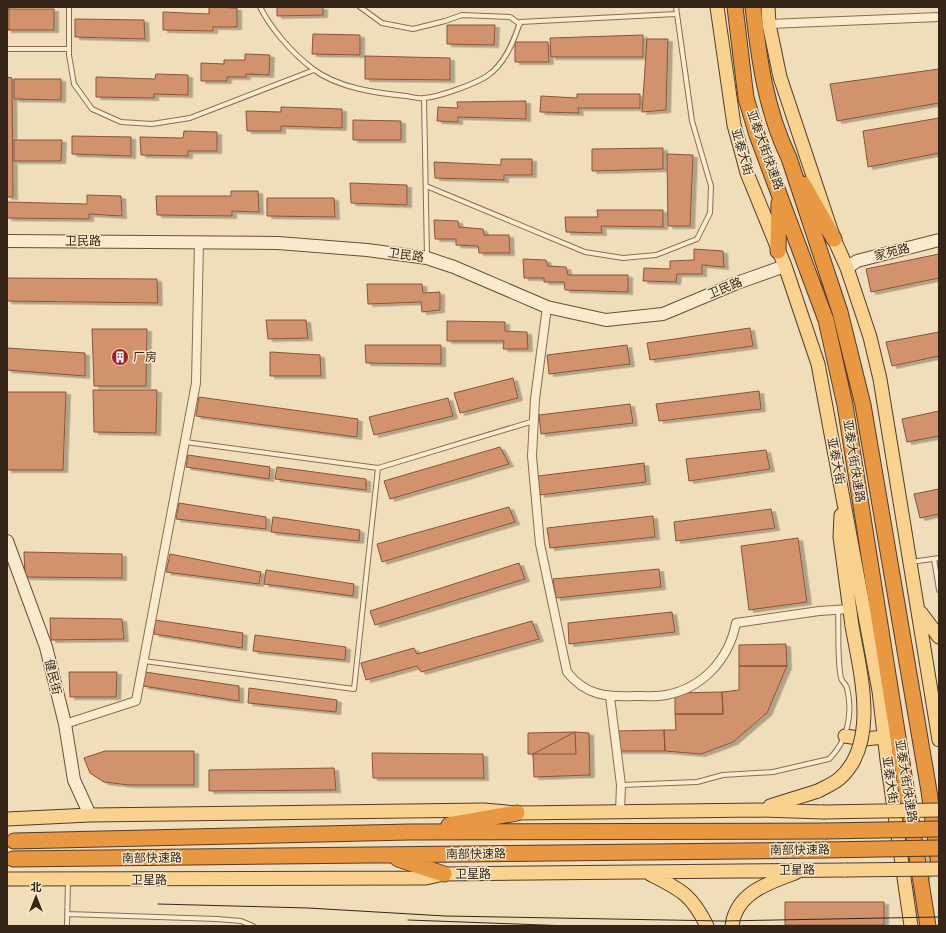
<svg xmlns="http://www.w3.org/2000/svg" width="946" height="933" font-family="'Times New Roman','Noto Sans SC',serif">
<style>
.building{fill:#d1926d;stroke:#895438;filter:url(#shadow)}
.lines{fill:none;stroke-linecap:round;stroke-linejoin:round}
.primary-tunnel{stroke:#cbb99a;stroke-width:13;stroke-dasharray:13 6;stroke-linecap:butt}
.lane-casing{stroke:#886d54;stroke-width:6}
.street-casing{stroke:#886d54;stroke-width:10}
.secondary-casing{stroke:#694e37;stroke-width:14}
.primary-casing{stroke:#553b29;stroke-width:15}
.highway-casing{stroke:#553b29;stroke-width:17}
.lane{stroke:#fbebce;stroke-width:4}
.street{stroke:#fbebce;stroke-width:8}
.secondary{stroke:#fbebce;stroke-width:12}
.primary{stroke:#f8d28e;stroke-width:13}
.highway{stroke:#e89743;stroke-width:15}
.tram{stroke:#36261a;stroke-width:1}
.primary-bridge-casing{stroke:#553b29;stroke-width:15;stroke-linecap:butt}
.highway-bridge-casing{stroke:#553b29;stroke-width:17;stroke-linecap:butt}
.primary-bridge{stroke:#f8d28e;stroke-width:13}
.highway-bridge{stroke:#e89743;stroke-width:15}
.labels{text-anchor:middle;stroke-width:3;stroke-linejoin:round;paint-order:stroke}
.street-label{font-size:12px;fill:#36261a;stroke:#f7e8ca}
.poi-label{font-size:12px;fill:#36261a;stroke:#f7e8ca;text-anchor:start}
</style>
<defs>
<filter id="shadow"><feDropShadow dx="4.5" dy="2.5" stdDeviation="0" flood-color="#0004"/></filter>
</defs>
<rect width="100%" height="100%" fill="#f0deba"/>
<path class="building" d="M7 7H9V30H7Z
M209 7 237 8V27H213V31L163 30V12L209 14Z
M277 7H323V15L277 16Z
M7 9H54V30H7Z
M75 19 144 20 145 39 75 37Z
M447 25H495L494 45 447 44Z
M313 34 360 35V55L312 54Z
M643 35V57H551L550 38Z
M647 39H668L666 110 642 112Z
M515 42H548L549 62H515Z
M245 54 270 55 269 75 246 74V77H227V81H201V63L224 64V60H245Z
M365 56 450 58V80L365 79Z
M939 69V103L837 121 830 84Z
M156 74 188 75V95L154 94V98L96 97V77L155 79Z
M7 77 12 78 13 197H7Z
M14 79H61V100L14 99Z
M577 94H640V108H578L579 113 540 112 541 96 577 98Z
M526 101V119L458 117V122L437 121 438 107 458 108 457 102Z
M281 107 342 109V128L281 126V131H247L246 111 281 112Z
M939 118V153L868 167 863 131Z
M353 120 401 121V140H353Z
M184 131 217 132V151H188V156L141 155 140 137 183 138Z
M72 136 131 137V156L72 154Z
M14 140H62L61 161H14Z
M663 148V169L592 171V149Z
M667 154 693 155 690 226H668Z
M501 159H532V175H504V180L435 178 434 162 501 165Z
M350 183 407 185V205L351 203Z
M231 191H258L259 212 232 211V216L157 215 156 196H231Z
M87 195 121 196 122 216 89 214V219L7 218V202L87 204Z
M267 198H334L335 217 267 216Z
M597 210H663V227L601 226 602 233 566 232 565 217H598Z
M434 220 458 221 459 227 483 229 484 235H509L510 253H479L478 246 456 245V239H435Z
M694 249 723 251 724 267 702 265V274H677L676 282 643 281 644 268 670 269V261L694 260Z
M939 254V278L871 292 866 269Z
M523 259 546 260 548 266 566 267 568 275H628V292L565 290 564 282H544V278H524Z
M7 278 157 279 158 303 7 301Z
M367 284H422L423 293 440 292V310L422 312 421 302 368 304Z
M266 320H306L308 338 268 339Z
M447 321 505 322V331L527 332 528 349H503L504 341H447Z
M750 328 753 346 650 360 647 343Z
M92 329H147L146 386H94Z
M939 332V356L892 366 886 342Z
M365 345H441V364L366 363Z
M627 345 630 364 549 374 547 355Z
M7 348 85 353V376L7 370Z
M270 352 320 355 321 376H270Z
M513 378 518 398 460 413 454 393Z
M93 390H157L156 433 94 432Z
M759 391 761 409 659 421 656 404Z
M7 392H66L63 470H7Z
M199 397 358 419 357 437 196 416Z
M448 398 453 416 374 435 369 417Z
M630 404 633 423 541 434 539 415Z
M939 411V436L907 442 902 419Z
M500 447 509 464 390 499 384 481Z
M766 450 770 469 689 481 686 459Z
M188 455 270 467 269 479 186 467Z
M644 463 646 482 540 495 538 476Z
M277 467 366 479V490L275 479Z
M939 489V514L920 518 914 494Z
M179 503 266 517V529L176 519Z
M509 507 515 522 382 562 377 544Z
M771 509 775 528 676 541 674 522Z
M653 516 655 537 550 548 547 528Z
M273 517 360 530 359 541 271 532Z
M798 538 807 602 749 610 741 546Z
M24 552 122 554V578L25 577Z
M170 554 261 572 259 584 166 572Z
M519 563 525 579 375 625 370 611Z
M659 569 661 587 556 598 553 579Z
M266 570 354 584 353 596 264 584Z
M672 612 675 632 569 644 568 623Z
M50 618 122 619 124 639 51 640Z
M155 620 243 633 242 648 154 634Z
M532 621 539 639 421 672 417 666 366 680 361 663 414 648 417 654Z
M255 635 346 647 345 660 253 651Z
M786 644 787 666H739V645Z
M739 666H787L767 713 733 742 701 754 665 751 664 730H676L675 714H723L722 692 739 690Z
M69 672H117L116 697H70Z
M145 672 239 686V701L143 686Z
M249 688 337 700 336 712 248 703Z
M722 692 723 714H675V693Z
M664 730 665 751H617V731Z
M575 732 576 754H528V733Z
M575 732 589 733 590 775 534 777 533 754Z
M105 751H194V785H129L104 782 90 773 84 758Z
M372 753 483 754 484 778H373Z
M334 768 336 790 209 791V770Z
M785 902H884V925H785Z"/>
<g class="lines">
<path class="primary-tunnel" d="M911 919 916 895 939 846"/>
<g class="lane-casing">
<path id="lane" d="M69 7V55L74 84 92 109 121 122 152 124 190 118 314 70
M260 7C272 30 292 53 313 69 338 88 376 93 406 96 412 97 418 99 424 98 439 97 475 84 487 76 505 64 514 41 520 22L676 14
M360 7 382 23 413 29 445 21 462 15 510 17 520 24
M7 49H69
M424 98 427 256
M426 186 585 252 623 258 656 255 697 239 710 213 711 186 692 121 676 7
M185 442 378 468 534 421
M934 559 939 590
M911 562 939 558
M144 661 354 689 378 468
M621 785 697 782 723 775 773 772 829 759C848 741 853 713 847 688 846 684 842 682 841 678 837 660 839 629 838 610
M67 914 217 919 241 921 253 926
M67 926 68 880"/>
</g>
<g class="street-casing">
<path id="street" d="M769 24 939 17
M547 307 535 399 532 456 540 544 567 672C586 696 607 697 635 696 645 696 656 697 666 695 703 688 729 659 736 623L819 611 850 609
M610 697 621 785 620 812
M65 724 136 701 196 383 199 242"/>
</g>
<g class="secondary-casing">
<path id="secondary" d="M7 241 278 243 367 250 427 258 454 267 547 307 606 320 663 314 737 283 785 266
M847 268 857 261 939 240
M7 541 46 647 65 724 74 780 90 815"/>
</g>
<g class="primary-casing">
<path id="primary" d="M717 7 734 125 742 154 747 173 785 266 818 364 879 691 887 760 911 926
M768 7 769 24 780 77 834 239 847 268 870 337 880 379 939 740
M841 515 840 537 852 626
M921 613 939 637
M845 736 865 739 884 737
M770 806 818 791
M7 819 90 815 484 810 517 813 759 810 823 812
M650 874C681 890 691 894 707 926
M7 879 426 878 444 874 846 870
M732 926C736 893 768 883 795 873"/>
</g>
<g class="highway-casing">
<path id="highway" d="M735 7 746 98 757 135 826 320 845 405 928 926
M753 7C759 59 766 111 789 158L840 312 863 405 929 791 939 865
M803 184 834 239
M778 251 779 203
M449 825 517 813
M14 841 410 832 825 831
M13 859 823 850
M398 859 444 874"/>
</g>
<use href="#lane" class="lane"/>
<use href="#street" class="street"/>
<use href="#secondary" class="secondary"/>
<use href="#primary" class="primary"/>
<use href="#highway" class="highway"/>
<path class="tram" d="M158 904 308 908 445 916 723 921 939 917
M408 920 570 926
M650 926H690"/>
<g class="primary-bridge-casing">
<path id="primary-bridge" d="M818 791C825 787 833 784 839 779 880 744 860 671 852 626
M823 812 939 810
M846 870 939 869"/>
</g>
<g class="highway-bridge-casing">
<path id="highway-bridge" d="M825 831 939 829
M823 850 939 848"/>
</g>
<use href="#primary-bridge" class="primary-bridge"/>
<use href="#highway-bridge" class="highway-bridge"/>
</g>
<defs>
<g id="building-disc" transform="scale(0.9)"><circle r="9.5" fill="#9b2027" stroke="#f7e8ca"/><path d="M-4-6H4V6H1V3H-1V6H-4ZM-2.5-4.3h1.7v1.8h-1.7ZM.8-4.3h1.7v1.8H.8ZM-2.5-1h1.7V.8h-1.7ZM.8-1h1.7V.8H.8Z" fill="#fff"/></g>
</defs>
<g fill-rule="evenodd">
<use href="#building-disc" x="120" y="357"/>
</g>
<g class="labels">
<g class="street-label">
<text transform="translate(765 150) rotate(70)" y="4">亚泰大街快速路</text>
<text transform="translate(742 152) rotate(74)" y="4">亚泰大街</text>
<text x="83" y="245">卫民路</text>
<text transform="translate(892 252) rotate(-14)" y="4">家苑路</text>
<text transform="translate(406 255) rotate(8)" y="4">卫民路</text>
<text transform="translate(725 288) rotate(-22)" y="4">卫民路</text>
<text transform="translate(836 461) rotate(79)" y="4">亚泰大街</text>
<text transform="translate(854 461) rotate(81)" y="4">亚泰大街快速路</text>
<text transform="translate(53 677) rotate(76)" y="4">健民街</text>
<text transform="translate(890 780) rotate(82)" y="4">亚泰大街</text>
<text transform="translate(906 781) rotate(81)" y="4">亚泰大街快速路</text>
<text transform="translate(800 850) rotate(-1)" y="4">南部快速路</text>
<text transform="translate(476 854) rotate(-1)" y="4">南部快速路</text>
<text transform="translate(152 858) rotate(-1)" y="4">南部快速路</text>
<text transform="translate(797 870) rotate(-1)" y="4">卫星路</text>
<text x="473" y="878">卫星路</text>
<text x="149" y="884">卫星路</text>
</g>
<g class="poi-label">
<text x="133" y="361">厂房</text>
</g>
</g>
<rect width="946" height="933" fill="none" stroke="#36261a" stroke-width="16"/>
<g transform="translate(36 897)" stroke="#f7e8ca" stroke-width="3" paint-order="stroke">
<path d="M0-3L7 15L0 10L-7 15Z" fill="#36261a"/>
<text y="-6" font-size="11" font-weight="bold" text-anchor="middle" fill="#36261a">北</text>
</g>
</svg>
